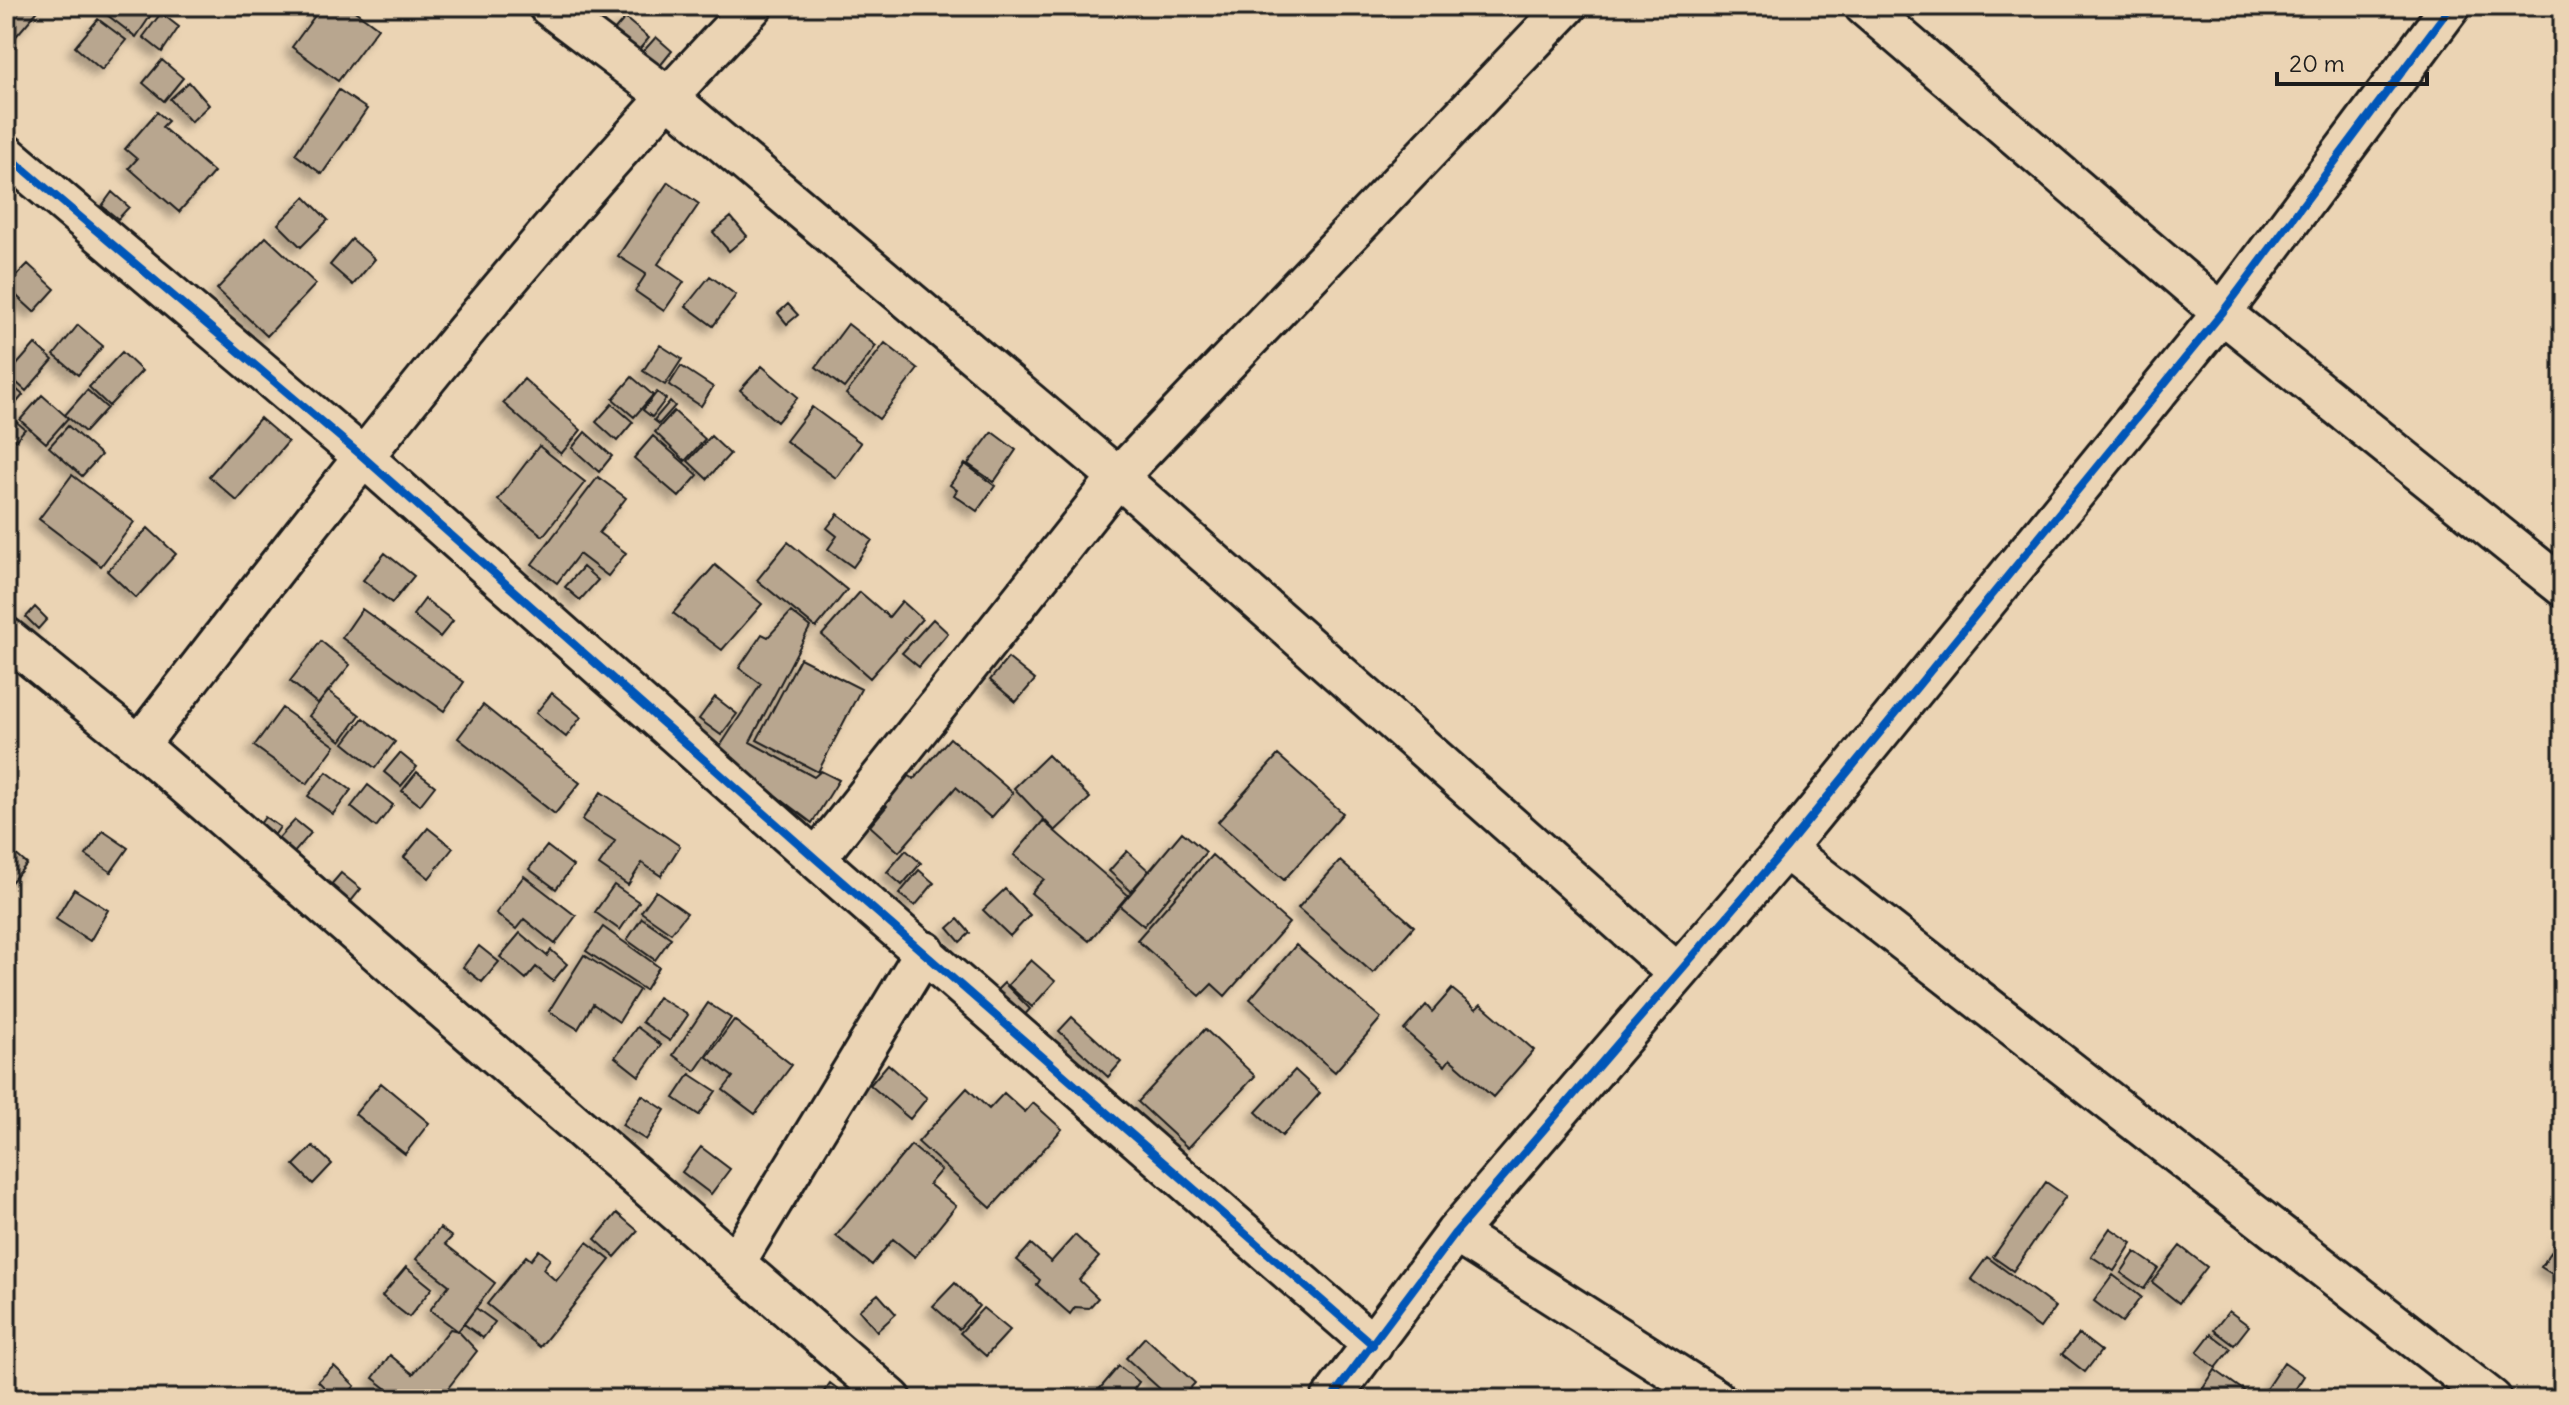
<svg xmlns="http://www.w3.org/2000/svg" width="2569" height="1405" font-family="Delius,sans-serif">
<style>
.building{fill:#b8a68f;stroke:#1c1c1c;stroke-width:2;filter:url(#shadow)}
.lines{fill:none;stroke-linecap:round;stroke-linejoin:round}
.minor-casing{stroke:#1c1c1c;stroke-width:44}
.minor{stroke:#ebd4b4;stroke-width:38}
.cycleway-casing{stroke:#ebd4b4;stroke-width:13}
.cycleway{stroke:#0057b8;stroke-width:8}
</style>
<defs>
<filter id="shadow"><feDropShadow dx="-7" dy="7" stdDeviation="4" flood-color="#0004"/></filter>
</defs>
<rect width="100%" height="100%" fill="#ebd4b4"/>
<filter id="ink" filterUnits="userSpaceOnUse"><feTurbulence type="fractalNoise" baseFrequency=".0125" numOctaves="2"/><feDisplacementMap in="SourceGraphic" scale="16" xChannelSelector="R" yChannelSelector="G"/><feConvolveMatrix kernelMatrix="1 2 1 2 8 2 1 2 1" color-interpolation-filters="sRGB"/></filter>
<g filter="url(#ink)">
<path class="building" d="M6 6H42L6 48Z
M112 6H139L151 15 136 37 106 14Z
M322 6H348L378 28 338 81 292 47Z
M161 13 179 27 162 52 143 37Z
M625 18 649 38 631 59 607 39Z
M98 19 126 40 102 70 75 47Z
M656 37 672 51 651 77 634 62Z
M162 60 183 78 164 101 143 83Z
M189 82 209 105 191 122 170 99Z
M339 90 367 109 322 174 295 154Z
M157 112 168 121 162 127 214 172 179 212 129 168 137 159 125 149Z
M668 182 699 204 658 264 684 282 664 311 635 291 646 274 618 256Z
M112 192 129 207 118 219 102 206Z
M305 197 328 220 301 247 278 224Z
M731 217 747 236 729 251 713 232Z
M266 237 316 284 267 336 217 289Z
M352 239 375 259 353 285 330 265Z
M28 264 55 289 34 312 6 286Z
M710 276 736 295 713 326 686 306Z
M788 304 798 315 787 324 778 313Z
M848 324 876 346 844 388 816 367Z
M78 325 103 346 78 375 54 355Z
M885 343 918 369 879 419 846 394Z
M35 344 53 360 26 391 8 375Z
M660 345 682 359 665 385 643 371Z
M122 352 142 371 109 406 89 387Z
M681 366 713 387 701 406 669 385Z
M762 366 798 397 777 422 740 390Z
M632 377 653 395 634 417 613 399Z
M524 379 581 430 561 454 503 403Z
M7 381 23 395 7 414 25 429 8 449 6 448Z
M87 390 107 408 85 432 65 415Z
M657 392 666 399 652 417 643 410Z
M42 395 68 418 46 443 20 420Z
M670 401 675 406 659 424 654 420Z
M612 404 633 422 617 441 596 422Z
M812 407 861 443 836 478 786 441Z
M674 411 705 439 685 461 655 432Z
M260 418 288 442 237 501 209 476Z
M68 426 101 455 82 476 49 447Z
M585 432 612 456 599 472 572 448Z
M992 432 1016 450 994 482 968 464Z
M653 436 698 475 679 497 634 458Z
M711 436 730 454 707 479 688 461Z
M539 446 585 482 543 536 498 500Z
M965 464 995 486 977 511 954 495 957 490 950 485Z
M72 475 134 522 101 566 39 519Z
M598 477 626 498 599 533 626 553 608 576 579 554 557 583 532 564Z
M838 514 872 540 853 567 828 549 837 536 827 528Z
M148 528 176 554 136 598 107 571Z
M788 542 847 590 816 628 757 580Z
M385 553 414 576 392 603 363 580Z
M715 565 762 604 722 650 673 613Z
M583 567 598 580 580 600 565 587Z
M860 592 889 617 902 601 922 619 870 678 822 635Z
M425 599 453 621 440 637 413 615Z
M35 607 47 619 38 629 26 617Z
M362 609 464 682 444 711 342 638Z
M791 612 810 627 750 742 814 777 821 771 839 780 812 823 717 751 761 684 739 668 762 634 768 637Z
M933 619 948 633 919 667 902 653Z
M321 641 350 665 318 704 290 681Z
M800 658 861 689 818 772 757 740Z
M1008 658 1035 680 1016 702 990 680Z
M328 691 360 715 341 741 309 716Z
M552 693 581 717 566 737 536 713Z
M715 697 737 714 721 735 699 719Z
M483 705 580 783 555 814 458 738Z
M282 708 335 746 307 784 254 746Z
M363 718 395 742 375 768 344 743Z
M950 738 1013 793 991 818 956 787 899 852 870 826 887 806 884 802 908 775 914 779Z
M400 753 417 767 401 786 384 772Z
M1048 755 1090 798 1055 831 1014 788Z
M1278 755 1343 813 1284 880 1218 822Z
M327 772 351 790 333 814 308 796Z
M417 772 435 786 420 805 402 791Z
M368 785 393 805 376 827 351 807Z
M601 792 680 846 661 876 642 863 628 885 599 865 615 841 582 820Z
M265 817 280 827 271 840 256 830Z
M295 820 311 833 293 854 276 841Z
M1043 821 1128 895 1089 941 1031 893 1044 879 1014 855Z
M428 828 453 848 429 878 404 857Z
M103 831 128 848 111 872 86 855Z
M1182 832 1206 852 1144 926 1120 906Z
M6 846 27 864 6 888Z
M547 846 573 866 556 889 529 869Z
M906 850 921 863 902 885 887 872Z
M1127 851 1149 871 1131 891 1109 871Z
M1212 855 1289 923 1225 996 1212 984 1200 996 1137 940Z
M1340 861 1414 926 1373 973 1298 908Z
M919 870 934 883 915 906 899 894Z
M341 873 361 889 343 911 323 894Z
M524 876 576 916 555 944 524 919 516 929 496 913Z
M614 885 639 902 620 930 595 912Z
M74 889 108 910 90 941 56 919Z
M1005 889 1030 915 1010 936 983 910Z
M656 891 687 913 671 933 641 912Z
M642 918 671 938 655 960 627 940Z
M958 919 970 933 960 942 948 928Z
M603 927 659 967 645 990 586 951Z
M520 933 547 956 551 950 567 964 553 981 536 967 526 979 500 957Z
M1296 945 1381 1018 1335 1072 1250 999Z
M479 946 499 962 482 982 463 967Z
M584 955 639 990 619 1022 593 1004 578 1029 549 1011Z
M1031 960 1055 981 1032 1007 1008 985Z
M1004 983 1030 1009 1021 1019 994 993Z
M1452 989 1476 1009 1481 1004 1534 1050 1493 1097 1450 1059 1445 1066 1404 1030 1426 1005 1432 1012Z
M658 997 688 1015 670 1041 642 1022Z
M708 1003 731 1018 695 1071 673 1055Z
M1072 1017 1121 1062 1108 1077 1059 1031Z
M734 1020 792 1065 755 1114 723 1090 733 1077 707 1057Z
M637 1027 661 1045 639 1076 615 1057Z
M1205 1029 1255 1076 1188 1148 1138 1102Z
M888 1064 927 1098 910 1119 870 1085Z
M1295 1070 1320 1093 1282 1136 1256 1112Z
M690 1074 716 1091 699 1115 674 1098Z
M381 1083 429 1123 405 1154 355 1114Z
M967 1088 989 1109 1004 1093 1025 1112 1033 1103 1062 1129 991 1208 918 1142Z
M642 1095 665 1110 646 1140 622 1125Z
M911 1145 941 1170 929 1184 956 1206 915 1257 893 1239 872 1265 836 1236Z
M313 1146 332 1164 313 1184 294 1165Z
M701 1147 730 1169 711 1194 682 1172Z
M2046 1182 2066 1196 2013 1271 1993 1257Z
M617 1213 638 1231 615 1257 595 1239Z
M440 1228 452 1237 445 1244 495 1283 458 1331 430 1310 449 1285 416 1259Z
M2110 1228 2132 1243 2114 1271 2091 1256Z
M1075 1235 1099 1257 1079 1280 1098 1298 1089 1308 1075 1307 1070 1314 1037 1285 1040 1280 1017 1260 1031 1244 1051 1262Z
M2563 1235V1281L2541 1267Z
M587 1242 610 1260 540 1347 487 1304 526 1256 531 1260 539 1250 550 1259 543 1269 556 1281Z
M2180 1246 2207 1267 2179 1303 2152 1282Z
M2135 1252 2158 1268 2144 1289 2121 1273Z
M1987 1257 2055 1307 2040 1328 1971 1279Z
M406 1267 432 1288 409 1317 382 1296Z
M2113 1275 2141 1297 2122 1322 2094 1301Z
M955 1283 979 1306 959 1329 933 1306Z
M878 1294 896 1314 877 1331 859 1310Z
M476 1308 495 1322 483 1338 464 1324Z
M983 1308 1010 1330 986 1356 960 1333Z
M2229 1311 2249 1326 2234 1345 2214 1330Z
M450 1329 458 1331 477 1351 441 1397 444 1399H400L373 1378 390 1355 413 1374Z
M2079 1334 2101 1351 2085 1372 2062 1354Z
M2211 1334 2231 1349 2216 1368 2197 1352Z
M1145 1337 1195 1383 1180 1399H1171L1126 1358Z
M2284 1362 2304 1376 2289 1399H2268L2262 1395Z
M334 1366 355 1386 342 1399H336L318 1381Z
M1119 1366 1139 1382 1127 1399H1091Z
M2215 1370 2250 1395 2247 1399H2208L2200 1393Z
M830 1383 851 1399H819Z"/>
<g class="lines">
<g class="minor-casing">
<path id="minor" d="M548 6 667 96 1118 477 1677 973
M1864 6 2222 313 2563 587
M6 154 362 456 816 859 1373 1345
M6 637 139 745 892 1399
M139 745C335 491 531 237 753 6
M1785 849 2492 1399
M816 859 1118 477 1567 6
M1455 1233 1716 1399
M736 1262 925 951
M1331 1399 1455 1233 1785 849 2222 313 2451 6"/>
</g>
<use href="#minor" class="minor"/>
<g class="cycleway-casing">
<path id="cycleway" d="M6 154 362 456 816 859 1373 1345
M1331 1399 1455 1233 1785 849 2222 313 2451 6"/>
</g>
<use href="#cycleway" class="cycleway"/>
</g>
</g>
<rect width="2569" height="1405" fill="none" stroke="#ebd4b4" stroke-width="32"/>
<rect x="16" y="16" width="2537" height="1373" fill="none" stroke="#1c1c1c" stroke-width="3" filter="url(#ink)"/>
<path d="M2277 72v12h150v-12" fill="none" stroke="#1c1c1c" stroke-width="4"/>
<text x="2289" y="72" font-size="24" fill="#1c1c1c" stroke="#ebd4b4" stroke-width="6" paint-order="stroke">20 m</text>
</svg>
